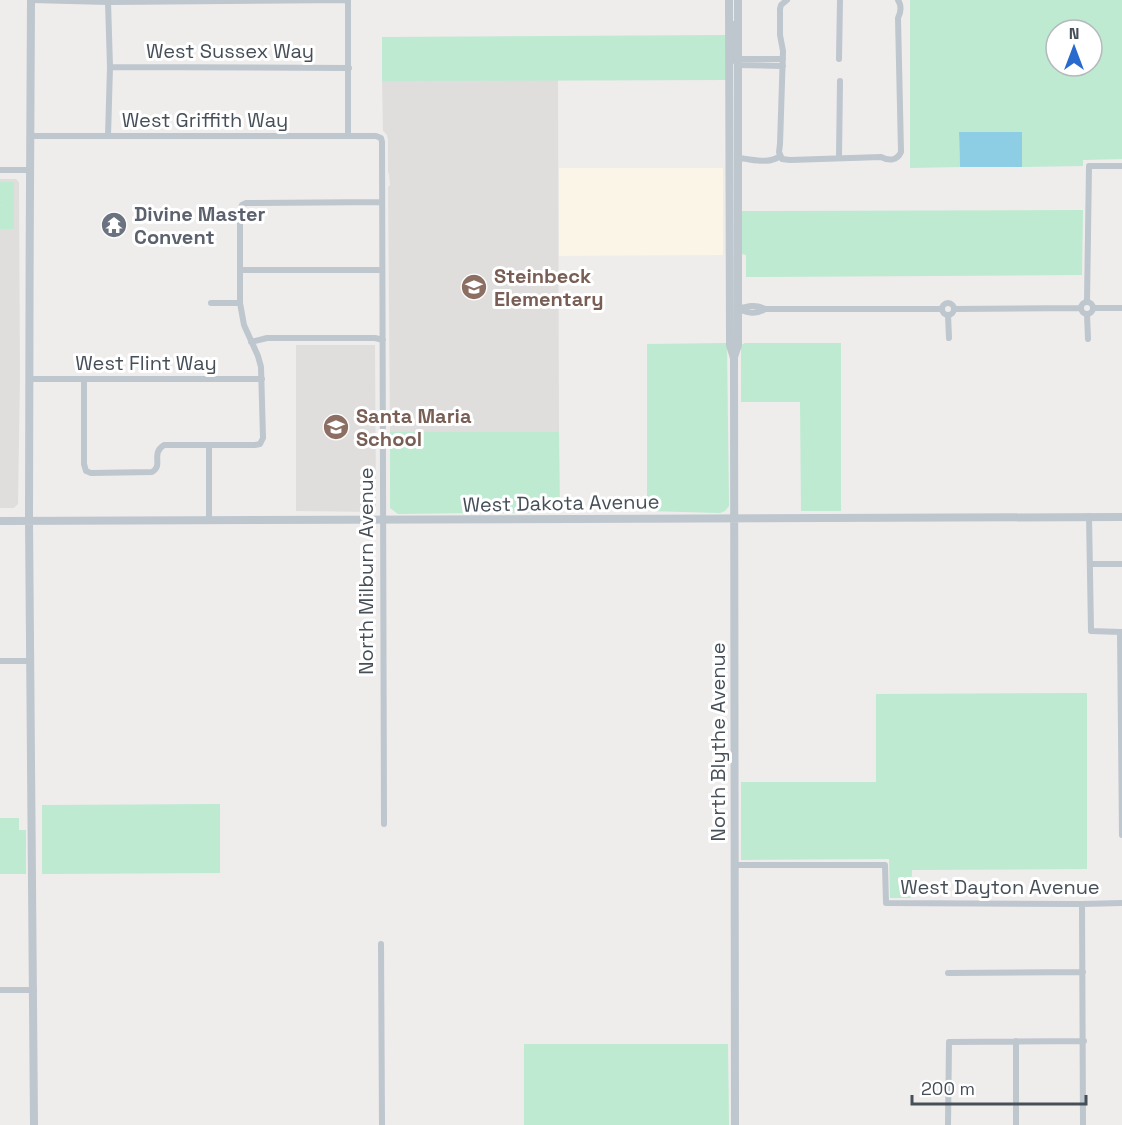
<svg xmlns="http://www.w3.org/2000/svg" width="1122" height="1125" font-family="'Space Grotesk',sans-serif">
<style>
.commercial{fill:#faf5e6}
.education{fill:#e0dedd}
.green{fill:#bdead0;fill-rule:evenodd}
.water{fill:#8ecee4}
.lines{fill:none;stroke-linecap:round;stroke-linejoin:round}
.minor{stroke:#bec6ce;stroke-width:6}
.tertiary{stroke:#bec6ce;stroke-width:8}
.labels{text-anchor:middle;stroke-width:6;stroke-linejoin:round;paint-order:stroke}
.street-label{font-size:20px;fill:#464f58;stroke:#fff}
.worship-label{font-size:20px;font-weight:bold;fill:#5b616d;stroke:#fff;text-anchor:start}
.education-label{font-size:20px;font-weight:bold;fill:#785e54;stroke:#fff;text-anchor:start}
</style>
<rect width="100%" height="100%" fill="#efecec"/>
<path class="commercial" d="M559 168H723V255L559 256Z"/>
<path class="education" d="M558 80 559 432H390L388 187 390 185 389 175 388 172V140L387 135 383 131 382 81Z
M0 179H16L19 182 20 377 18 504 14 508H0Z
M296 345H375L376 508 373 512 296 511Z"/>
<path class="green" d="M910 0H1122V159L1083 160V166L1022 167V132L959 133 960 167 910 168ZM1056 30H1092V66H1056Z
M726 35V80L382 81V37Z
M0 182H14V229H0V206H4L0 205Z
M1083 210 1082 275 746 277V255L742 254V211Z
M727 343 729 506 725 511 720 513 647 511V344Z
M745 343H841V511H801L800 402H741V345Z
M390 432H559L560 512 398 514 390 508Z
M1087 693V869L912 870 911 898H890L889 859 741 860V782H876V694Z
M220 804V873L42 874V805Z
M0 818H19V830H26V874H0Z
M524 1044H728L729 1125H524Z"/>
<path class="water" d="M959 132H1022V167H960Z"/>
<g class="lines">
<path class="minor" d="M31 0 108 2 348 0V136
M787 0 781 5 780 9V35L783 51 780 144 779 152 782 159 790 160 881 157C889 161 897 161 901 152L898 18C901 12 902 6 898 0
M108 2 110 67 108 136
M733 24V58L738 65 783 66
M738 59H783
M839 59 840 0
M110 67 349 68
M30 136H376L381 138 382 142 384 824
M738 158C753 159 768 165 780 156
M839 158 840 81
M0 170H29
M240 270H382
M1081 308a6 6 0 1 1 12 0a6 6 0 1 1-12 0Z
M1087 302 1089 166H1122
M211 303H240
M942 309a6 6 0 1 1 12 0a6 6 0 1 1-12 0Z
M1094 308H1122
M738 309C748 306 756 304 765 309H942
M738 309C748 313 756 315 765 309
M954 309 1081 308
M1087 314 1088 339
M948 315 949 338
M251 342 267 338H375L383 340
M30 379H262
M84 379V464L86 471 91 473 152 472C164 465 150 454 164 445H255L260 444 263 438 261 367 258 356 244 325 240 303V209L242 205 246 203 382 202
M209 445V521
M1089 516 1091 631 1121 632
M1090 564H1122
M1120 632 1122 835
M0 661H30
M734 865H885L886 903 1082 904 1122 903
M1082 904 1083 1125
M381 944 382 1125
M948 973 1083 972
M0 990H34
M948 1125 949 1042 1084 1041
M1016 1125V1041"/>
<path class="tertiary" d="M31 0C30 173 29 347 29 520 29 722 34 923 34 1125
M729 0 730 345 734 358 735 1125
M734 357 738 345V0
M0 521 1122 517"/>
</g>
<defs>
<g id="temple-disc" transform="scale(1.35)"><circle r="9.5" fill="#6b7280" stroke="#fff"/><path d="M0-6L5-2H3V0L6.5 2.5H4V6H1.5V3h-3V6H-4V2.5H-6.5L-3 0V-2H-5Z" fill="#fff"/></g>
<g id="school-disc" transform="scale(1.35)"><circle r="9.5" fill="#8d6e63" stroke="#fff"/><path d="M0-5L7-2L0 1L-7-2ZM-4 1L0 2.5L4 1V4Q0 6-4 4Z" fill="#fff"/></g>
</defs>
<g fill-rule="evenodd">
<use href="#temple-disc" x="114" y="225"/>
<use href="#school-disc" x="474" y="287"/>
<use href="#school-disc" x="336" y="427"/>
</g>
<g class="labels">
<g class="street-label">
<text x="230" y="58">West Sussex Way</text>
<text x="205" y="127">West Griffith Way</text>
<text x="146" y="370">West Flint Way</text>
<text transform="translate(561 503) rotate(-1)" y="7">West Dakota Avenue</text>
<text transform="translate(366 571) rotate(-90)" y="7">North Milburn Avenue</text>
<text transform="translate(718 742) rotate(-90)" y="7">North Blythe Avenue</text>
<text x="1000" y="894">West Dayton Avenue</text>
</g>
<g class="worship-label">
<text x="134" y="221">Divine Master<tspan x="134" dy="23">Convent</tspan></text>
</g>
<g class="education-label">
<text x="494" y="283">Steinbeck<tspan x="494" dy="23">Elementary</tspan></text>
<text x="356" y="423">Santa Maria<tspan x="356" dy="23">School</tspan></text>
</g>
</g>
<g transform="translate(1074 48)"><circle r="28" fill="#ffffff" stroke="#b5b9bc" stroke-width="1.5"/>
<path d="M0-4.5L10 22L0 15L-10 22Z" fill="#286ace"/>
<text y="-9" font-size="16" font-weight="bold" text-anchor="middle" fill="#464f58">N</text>
</g>
<path d="M912 1095v9h174v-9" fill="none" stroke="#464f58" stroke-width="3"/>
<text x="921" y="1095" font-size="18" fill="#464f58" stroke="#ffffff" stroke-width="4.5" paint-order="stroke">200 m</text>
</svg>
